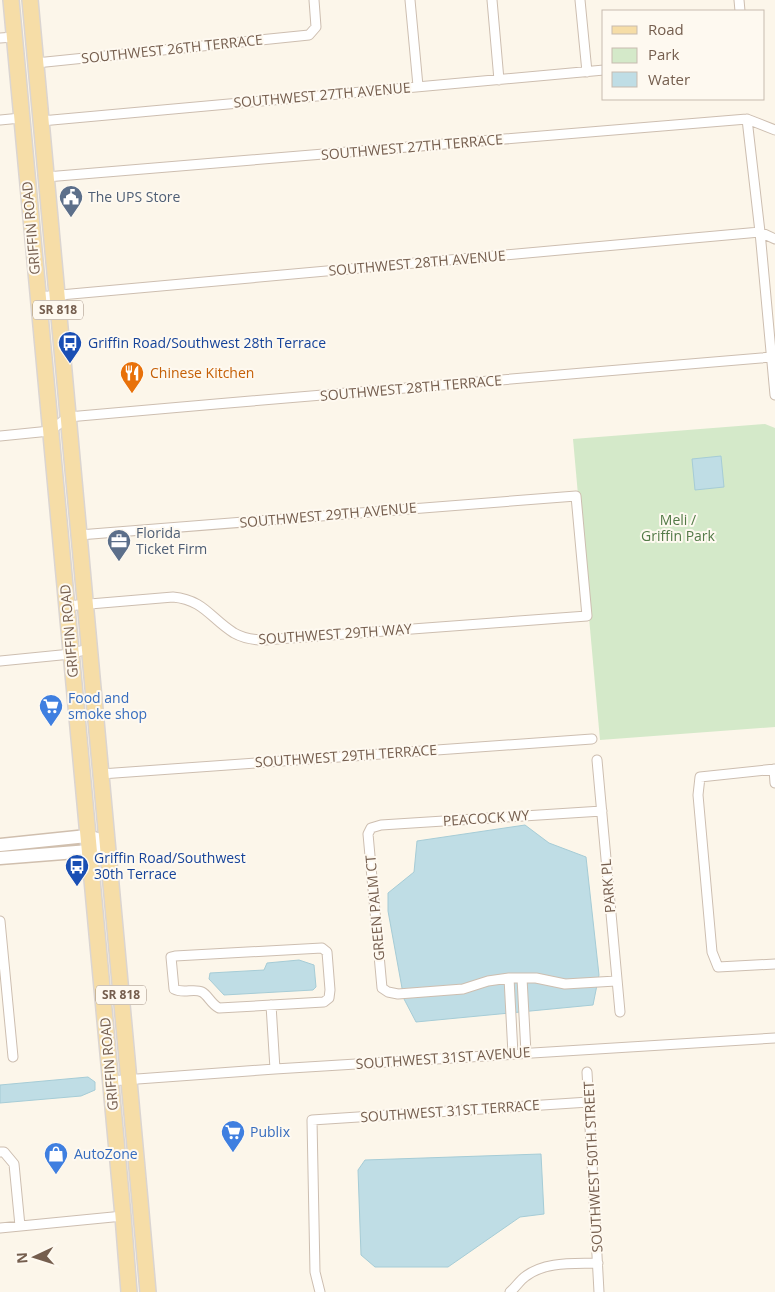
<svg xmlns="http://www.w3.org/2000/svg" width="775" height="1292" font-family="'Open Sans',sans-serif">
<style>
.green{fill:#d4e9c9}
.water{fill:#bfdde5;stroke:#a6ccd6}
.lines{fill:none;stroke-linecap:round;stroke-linejoin:round}
.minor-casing{stroke:#cdbeb0;stroke-width:11}
.secondary-casing{stroke:#d0bfae;stroke-width:15}
.primary-casing{stroke:#dbd5d1;stroke-width:18}
.minor{stroke:#fff;stroke-width:9}
.secondary{stroke:#fff;stroke-width:12}
.primary{stroke:#f6dda7;stroke-width:15}
.labels{text-anchor:middle;stroke-width:4;stroke-linejoin:round;paint-order:stroke}
.shield{fill:#fef9f0;stroke:#9e8c7f;stroke-width:1}
.shield-label{font-size:12px;font-weight:bold;fill:#755e4e}
.street-label{font-size:14px;fill:#755e4e;stroke:#fef9f0}
.service-label{font-size:14px;fill:#4e5e75;stroke:#fef9f0;text-anchor:start}
.transit-label{font-size:14px;fill:#164399;stroke:#fef9f0;text-anchor:start}
.food-label{font-size:14px;fill:#c56008;stroke:#fef9f0;text-anchor:start}
.park-label{font-size:14px;fill:#537a47;stroke:#fef9f0}
.shop-label{font-size:14px;fill:#366cbe;stroke:#fef9f0;text-anchor:start}
</style>
<rect width="100%" height="100%" fill="#fcf6ea"/>
<path class="green" d="M765 424 775 428V727L600 740 573 439Z"/>
<path class="water" d="M721 456 724 487 695 490 692 459Z
M525 825 549 843 586 857 599 975 593 1005 416 1022 404 999 388 911V893L414 872 417 841Z
M299 960 314 965 316 987 313 990 224 995 209 979 210 973 264 970 267 963Z
M88 1077 95 1082V1090L81 1096 0 1103V1085Z
M541 1154 544 1214 520 1217 448 1267H375L361 1255 358 1170 365 1160Z"/>
<g class="lines">
<g class="minor-casing">
<path id="minor" d="M410 0 418 86
M492 0 499 80
M580 0 587 72
M739 0 740 11
M0 38 14 37
M36 63 309 35 316 27 314 0
M747 119 760 232 775 395
M0 120 21 118
M41 121 604 70
M46 177 747 119 775 130
M38 297 760 232 775 239
M0 436 50 431 68 417 216 404 772 357 775 359
M66 606 173 597C204 600 210 618 234 633 243 638 254 640 264 640L587 616 576 496 79 535
M0 661 71 654 90 648
M597 760 620 1012
M774 769 775 783
M775 769 700 777 698 795 712 952 718 967 775 964
M101 774 592 739
M602 811 381 825 371 828 368 834 382 988 388 992 398 994 463 989 488 981 509 978H536L565 984 616 981
M0 921 13 1057
M322 948 327 952 330 990 329 998 324 1002 219 1008C211 1004 208 995 202 992 194 988 183 994 174 989L171 957 175 956Z
M509 978 513 1054
M522 978 526 1053
M271 1005 275 1069
M587 1072 599 1292
M110 1081 275 1069 775 1038
M0 1152H4L14 1164 20 1226
M0 1228 123 1216
M320 1292 315 1272 312 1120 589 1102
M510 1292C516 1287 520 1280 526 1276 546 1261 575 1264 598 1263"/>
</g>
<g class="secondary-casing">
<path id="secondary" d="M0 845 87 836 97 839
M0 858 89 851 107 841"/>
</g>
<g class="primary-casing">
<path id="primary" d="M11 0 123 1216 129 1292
M30 0 140 1201 148 1292"/>
</g>
<use href="#minor" class="minor"/>
<use href="#secondary" class="secondary"/>
<use href="#primary" class="primary"/>
</g>
<defs>
<g id="civic-pin" transform="scale(1.25)"><path d="M0 17L-7.5 6A9.5 9.5 0 1 1 7.5 6Z" fill="#5c6f8a" stroke="#fef9f0"/><path d="M-.6-6.5H3V-4.5H.6V-3L4-1V1h2V6H-6V1h2V-1L-.6-3ZM-1.2 2.5V6h2.4V2.5Z" fill="#fff"/></g>
<g id="bus-pin" transform="scale(1.25)"><path d="M0 17L-7.5 6A9.5 9.5 0 1 1 7.5 6Z" fill="#1a4fb4" stroke="#fef9f0"/><path d="M-5-6H5V4H4V6H2V4H-2V6H-4V4H-5ZM-3.5-4V0h7V-4ZM-3.5 1.2v1.5H-2V1.2ZM2 1.2v1.5H3.5V1.2Z" fill="#fff"/></g>
<g id="restaurant-pin" transform="scale(1.25)"><path d="M0 17L-7.5 6A9.5 9.5 0 1 1 7.5 6Z" fill="#e8710a" stroke="#fef9f0"/><path d="M-5-6h1v4h1v-4h1v4h1v-4h1v5L-1.5 .5V6h-2V.5L-5-1ZM5-6V6H3V1.5H1.5Q1.5-4 5-6Z" fill="#fff"/></g>
<g id="office-pin" transform="scale(1.25)"><path d="M0 17L-7.5 6A9.5 9.5 0 1 1 7.5 6Z" fill="#5c6f8a" stroke="#fef9f0"/><path d="M-6-3h4V-5.5h4V-3h4V5H-6ZM-1-4.5V-3h2v-1.5ZM-6 0V1H6V0Z" fill="#fff"/></g>
<g id="supermarket-pin" transform="scale(1.25)"><path d="M0 17L-7.5 6A9.5 9.5 0 1 1 7.5 6Z" fill="#3f7fe0" stroke="#fef9f0"/><path d="M-6-5.5h2.5l.6 2H6L4.5 2H-2.5L-4.4-4H-6ZM-1.5 3.2a1.3 1.3 0 1 0 .1 0ZM3 3.2a1.3 1.3 0 1 0 .1 0Z" fill="#fff"/></g>
<g id="shop-pin" transform="scale(1.25)"><path d="M0 17L-7.5 6A9.5 9.5 0 1 1 7.5 6Z" fill="#3f7fe0" stroke="#fef9f0"/><path d="M-5-2.5h2.3a2.7 3.5 0 0 1 5.4 0H5L5.5 6h-11ZM-1.5-2.5h3a1.5 2.3 0 0 0-3 0Z" fill="#fff"/></g>
</defs>
<g fill-rule="evenodd">
<use href="#civic-pin" x="71" y="197"/>
<use href="#bus-pin" x="70" y="343"/>
<use href="#restaurant-pin" x="132" y="373"/>
<use href="#office-pin" x="119" y="541"/>
<use href="#supermarket-pin" x="51" y="706"/>
<use href="#bus-pin" x="77" y="866"/>
<use href="#supermarket-pin" x="233" y="1132"/>
<use href="#shop-pin" x="56" y="1154"/>
</g>
<g class="labels">
<g class="shield">
<rect x="33" y="300.5" width="50" height="19" rx="4"/>
<rect x="96" y="985.5" width="50" height="19" rx="4"/>
</g>
<g class="shield-label">
<text x="58" y="314">SR 818</text>
<text x="121" y="999">SR 818</text>
</g>
<g class="street-label">
<text transform="translate(172 49) rotate(-6)" y="5">SOUTHWEST 26TH TERRACE</text>
<text transform="translate(322 95) rotate(-5)" y="5">SOUTHWEST 27TH AVENUE</text>
<text transform="translate(412 147) rotate(-5)" y="5">SOUTHWEST 27TH TERRACE</text>
<text transform="translate(31 228) rotate(-95)" y="5">GRIFFIN ROAD</text>
<text transform="translate(417 263) rotate(-5)" y="5">SOUTHWEST 28TH AVENUE</text>
<text transform="translate(411 388) rotate(-5)" y="5">SOUTHWEST 28TH TERRACE</text>
<text transform="translate(328 515) rotate(-5)" y="5">SOUTHWEST 29TH AVENUE</text>
<text transform="translate(69 631) rotate(-95)" y="5">GRIFFIN ROAD</text>
<text transform="translate(335 634) rotate(-4)" y="5">SOUTHWEST 29TH WAY</text>
<text transform="translate(346 756) rotate(-4)" y="5">SOUTHWEST 29TH TERRACE</text>
<text transform="translate(486 818) rotate(-4)" y="5">PEACOCK WY</text>
<text transform="translate(608 886) rotate(-95)" y="5">PARK PL</text>
<text transform="translate(375 908) rotate(-95)" y="5">GREEN PALM CT</text>
<text transform="translate(443 1058) rotate(-4)" y="5">SOUTHWEST 31ST AVENUE</text>
<text transform="translate(109 1064) rotate(-95)" y="5">GRIFFIN ROAD</text>
<text transform="translate(450 1111) rotate(-4)" y="5">SOUTHWEST 31ST TERRACE</text>
<text transform="translate(593 1167) rotate(-93)" y="5">SOUTHWEST 50TH STREET</text>
</g>
<g class="service-label">
<text x="88" y="202">The UPS Store</text>
<text x="136" y="538">Florida<tspan x="136" dy="16">Ticket Firm</tspan></text>
</g>
<g class="transit-label">
<text x="88" y="348">Griffin Road/Southwest 28th Terrace</text>
<text x="94" y="863">Griffin Road/Southwest<tspan x="94" dy="16">30th Terrace</tspan></text>
</g>
<g class="food-label">
<text x="150" y="378">Chinese Kitchen</text>
</g>
<g class="park-label">
<text x="678" y="525">Meli /<tspan x="678" dy="16">Griffin Park</tspan></text>
</g>
<g class="shop-label">
<text x="68" y="703">Food and<tspan x="68" dy="16">smoke shop</tspan></text>
<text x="250" y="1137">Publix</text>
<text x="74" y="1159">AutoZone</text>
</g>
</g>
<rect x="602" y="10" width="162" height="90" fill="#fef9f0" stroke="#c7bbaf"/>
<rect x="612" y="26" width="25" height="8" fill="#f6dda7" stroke="#c7bbaf"/>
<text x="648" y="35" font-size="15" fill="#755e4e">Road</text>
<rect x="612" y="48" width="25" height="15" fill="#d4e9c9" stroke="#c7bbaf"/>
<text x="648" y="60" font-size="15" fill="#755e4e">Park</text>
<rect x="612" y="72" width="25" height="15" fill="#bfdde5" stroke="#c7bbaf"/>
<text x="648" y="85" font-size="15" fill="#755e4e">Water</text>
<g transform="translate(35 1257) rotate(266)" stroke="#fef9f0" stroke-width="4" paint-order="stroke">
<path d="M0-4L9 19L0 12L-9 19Z" fill="#755e4e"/>
<text y="-8" font-size="14" font-weight="bold" text-anchor="middle" fill="#755e4e">N</text>
</g>
</svg>
